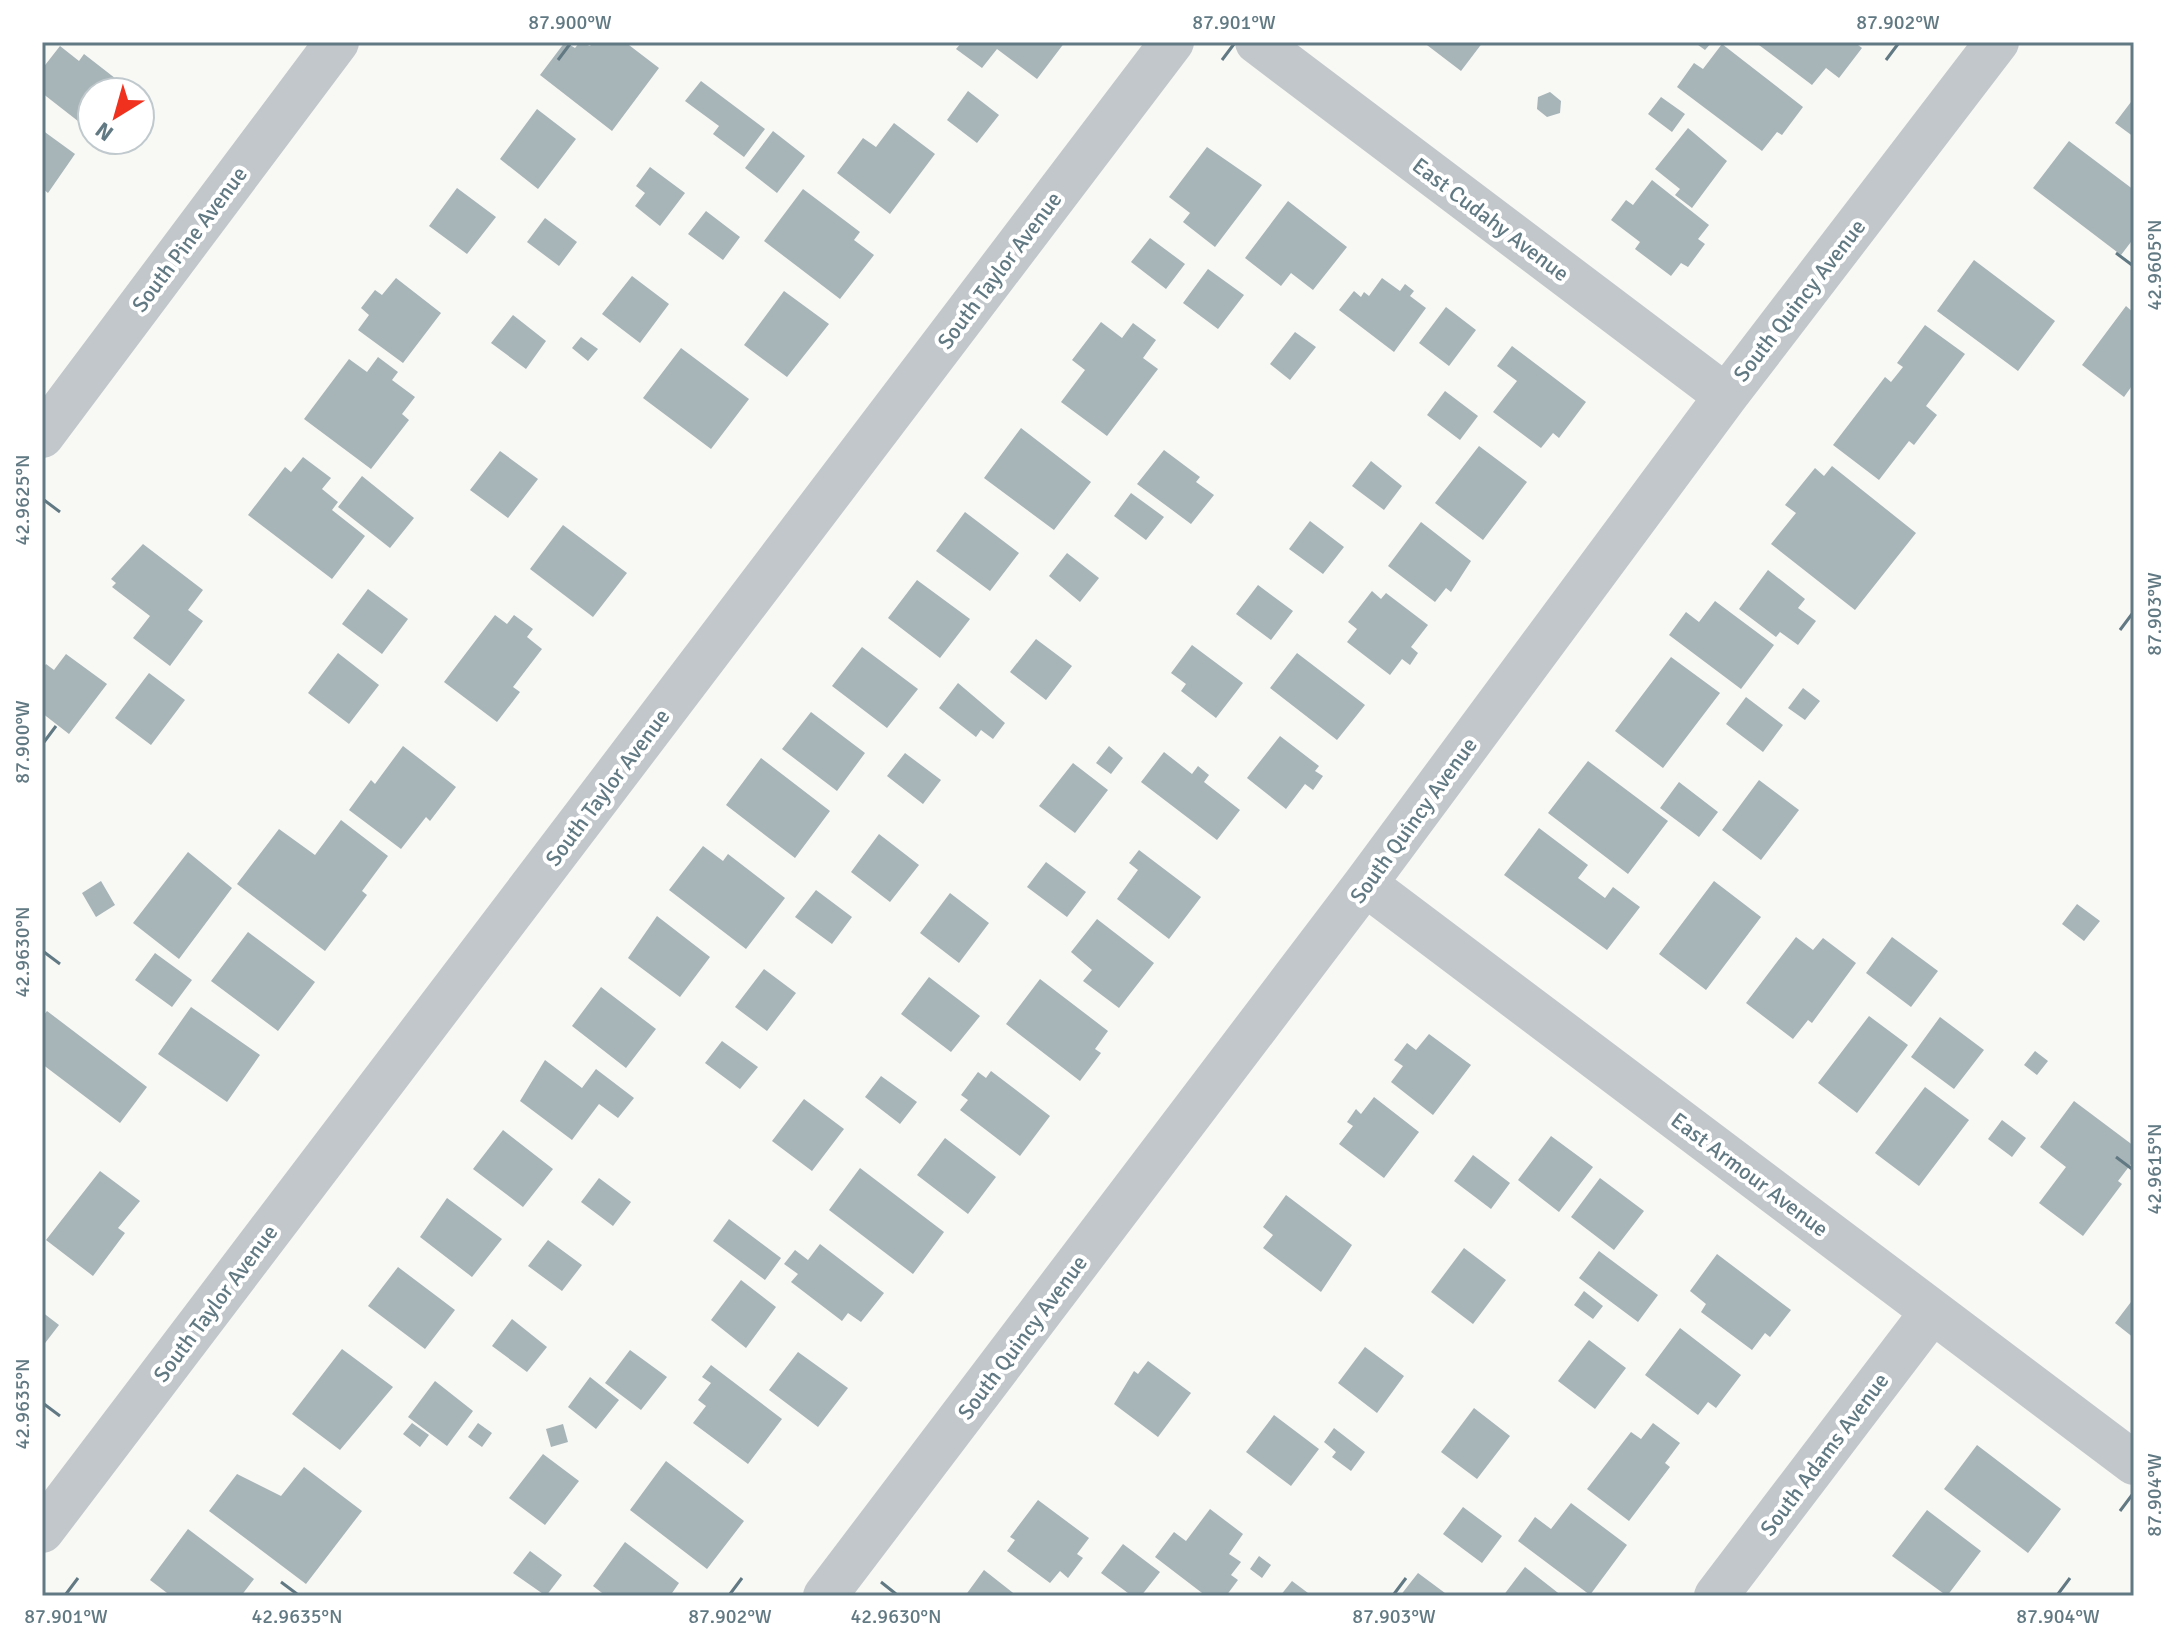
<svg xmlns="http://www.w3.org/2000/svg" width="2176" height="1638" font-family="Signika,sans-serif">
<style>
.building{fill:#a7b4b8}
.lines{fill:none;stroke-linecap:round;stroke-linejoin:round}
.minor{stroke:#c1c7ca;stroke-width:44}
.ticks{fill:none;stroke:#617983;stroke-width:3}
.labels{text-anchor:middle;stroke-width:8;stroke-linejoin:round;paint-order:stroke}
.street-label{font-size:22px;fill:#617983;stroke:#fff}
.neatline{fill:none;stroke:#617983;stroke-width:3}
.ticks-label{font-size:20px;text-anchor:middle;fill:#617983}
</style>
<rect width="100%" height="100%" fill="#f8f8f5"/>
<path class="building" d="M565 42 575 48 580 42 590 46 593 42H625L659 68 612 131 540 75Z
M962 42H1065L1037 79 997 49 982 68 956 49Z
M1423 42H1483L1461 71Z
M1694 42H1712L1705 50Z
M1761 42H1854L1862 48 1839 78 1826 68 1812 85 1759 45Z
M1722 44 1803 107 1782 135 1777 132 1762 151 1677 87 1694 63 1703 69Z
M60 46 79 61 84 54 129 89 126 92H92V132L42 93V69Z
M701 81 765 129 744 157 713 134 719 126 685 101Z
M968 91 999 115 977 143 947 120Z
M1550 92 1561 101 1560 113 1547 117 1537 109 1538 97Z
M1661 97 1685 114 1672 132 1648 114Z
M2134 98V137L2115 123Z
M537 109 576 139 538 189 500 159Z
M894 123 935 154 890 214 837 173 863 138 876 147Z
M1688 128 1727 161 1692 208 1675 195 1680 189 1655 169Z
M42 130 75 154 48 193 42 188Z
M773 131 805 156 777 193 745 168Z
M2069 141 2134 190V238L2121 255 2033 188Z
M1207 147 1262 185 1215 247 1183 222 1190 213 1169 197Z
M650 167 685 193 660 226 635 206 645 193 636 186Z
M1652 180 1709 225 1698 239 1705 244 1688 267 1681 263 1671 276 1635 249 1640 242 1611 220 1626 200 1633 205Z
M457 188 496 217 467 254 429 226Z
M803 189 860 232 854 240 874 255 840 299 764 241Z
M1288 201 1347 247 1313 290 1291 273 1281 286 1245 258Z
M706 211 740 237 723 260 688 234Z
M545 218 577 242 559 266 527 242Z
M1150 238 1185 264 1166 289 1131 262Z
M1974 260 2055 321 2018 371 1937 311Z
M1208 269 1244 295 1218 329 1183 303Z
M632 276 669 304 640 343 602 314Z
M396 278 441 313 403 363 358 330 369 315 361 308 375 290 382 295Z
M1382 278 1400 291 1405 284 1414 291 1410 296 1426 308 1394 352 1339 310 1354 291 1361 297 1364 292 1369 296Z
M784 291 829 324 787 377 744 345Z
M2126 306 2134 313V383L2124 397 2082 365Z
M1446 307 1476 330 1449 366 1419 343Z
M513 315 546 341 526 369 491 343Z
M1101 322 1122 338 1133 323 1156 340 1143 358 1158 369 1107 436 1061 402 1085 370 1072 360Z
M1925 325 1965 354 1926 406 1937 415 1914 445 1909 441 1879 480 1833 445 1885 377 1891 382 1903 367 1897 363Z
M1295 332 1316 347 1290 380 1270 364Z
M581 337 598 349 588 361 572 348Z
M1512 346 1586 402 1559 438 1553 433 1541 448 1493 412 1517 381 1497 366Z
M681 348 749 399 711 449 643 398Z
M378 357 398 372 392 380 415 397 402 414 409 420 371 469 304 419 349 359 367 372Z
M1445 391 1478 416 1460 440 1427 415Z
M1021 428 1091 482 1054 530 984 478Z
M1479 446 1527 482 1483 540 1435 503Z
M1164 450 1200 477 1196 482 1214 495 1191 524 1137 484Z
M500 451 538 479 508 518 470 490Z
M303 457 331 478 322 489 338 502 332 510 365 536 332 579 248 515 285 467 291 472Z
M1371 461 1402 486 1384 510 1352 486Z
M1832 466 1916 533 1855 610 1771 544 1796 513 1785 505 1815 468 1824 476Z
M362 476 414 518 390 548 338 507Z
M1131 493 1164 517 1146 540 1114 516Z
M965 512 1019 553 990 591 936 551Z
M1310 521 1344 547 1323 574 1289 549Z
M1421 522 1471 561 1451 592 1446 588 1435 602 1388 566Z
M563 525 627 573 593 617 530 569Z
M143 544 203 590 188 610 203 621 170 666 133 638 150 616 112 587 116 583 111 579Z
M1067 553 1099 578 1080 602 1049 576Z
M1768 570 1805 599 1798 608 1816 621 1798 645 1780 632 1776 637 1739 609Z
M917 580 970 619 940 658 888 618Z
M1258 585 1293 611 1271 640 1236 614Z
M368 589 408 619 382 654 342 624Z
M1372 591 1381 599 1386 593 1428 625 1411 647 1418 653 1410 665 1402 659 1390 675 1347 642 1357 629 1348 622Z
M1715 601 1774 645 1741 689 1669 635 1686 612 1699 622Z
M495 615 507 624 514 615 533 629 527 637 542 649 513 687 520 692 497 722 444 682Z
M1036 639 1072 666 1046 700 1010 672Z
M1192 645 1243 683 1216 718 1181 691 1186 684 1171 673Z
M862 647 918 689 887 728 832 686Z
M338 653 379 685 349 724 308 693Z
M1297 653 1365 705 1337 740 1270 688Z
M66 654 107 684 69 734 42 713V670L46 664 54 670Z
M1671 657 1720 693 1663 768 1615 731Z
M149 673 185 700 151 745 115 718Z
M958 683 1005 723 993 739 981 730 976 737 939 708Z
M1803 688 1820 701 1805 720 1788 708Z
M1746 697 1783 725 1763 752 1726 724Z
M811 712 865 753 837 791 782 749Z
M1280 736 1319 766 1315 771 1323 776 1313 790 1305 784 1286 809 1247 778Z
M403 746 456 787 430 821 426 817 401 849 349 810 371 780 375 784Z
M1109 746 1123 758 1111 774 1096 763Z
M1164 752 1192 774 1198 766 1209 775 1204 782 1240 810 1217 840 1141 782Z
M905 753 941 780 923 804 887 776Z
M761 758 830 811 795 858 726 805Z
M1588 761 1668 821 1628 874 1548 813Z
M1073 763 1108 790 1075 833 1039 806Z
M1759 780 1799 810 1761 860 1722 830Z
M1679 782 1718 812 1699 837 1660 808Z
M341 820 388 856 362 891 367 895 325 951 237 884 279 829 315 855Z
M1539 828 1588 865 1578 878 1605 898 1613 887 1640 907 1607 950 1504 875Z
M879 834 919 865 890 902 851 872Z
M703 846 723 861 728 854 785 898 746 949 669 890Z
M1139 850 1201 897 1169 939 1117 899 1138 870 1129 863Z
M188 852 232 888 179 959 133 923Z
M1046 862 1086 892 1067 917 1027 887Z
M101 881 115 905 96 917 82 893Z
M1714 881 1761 917 1706 990 1659 954Z
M816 890 852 917 832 944 795 917Z
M950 893 989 923 959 963 920 933Z
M2077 904 2100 921 2084 941 2062 924Z
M657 916 710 957 680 997 628 958Z
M1097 919 1154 963 1119 1008 1083 981 1092 970 1071 952Z
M248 932 315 982 278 1031 211 981Z
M1796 937 1813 950 1823 938 1856 963 1812 1023 1808 1020 1793 1039 1746 1003Z
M1892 937 1938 971 1911 1007 1866 973Z
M155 953 192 980 172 1007 135 980Z
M764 969 796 993 767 1031 735 1007Z
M929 977 980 1016 951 1052 901 1014Z
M1040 979 1108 1031 1095 1049 1101 1053 1080 1081 1006 1024Z
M601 987 656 1029 626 1068 572 1026Z
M191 1007 260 1055 227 1102 158 1054Z
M47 1011 147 1087 120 1123 42 1064V1017Z
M1869 1016 1908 1045 1857 1113 1818 1083Z
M1940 1017 1984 1050 1954 1089 1911 1057Z
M1429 1034 1471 1065 1433 1115 1391 1082 1403 1066 1394 1060 1407 1043 1416 1050Z
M722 1041 758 1067 740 1089 705 1063Z
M2035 1051 2048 1061 2037 1075 2024 1065Z
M545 1060 582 1088 596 1069 634 1098 618 1118 599 1104 572 1140 520 1101Z
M991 1071 1050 1116 1020 1156 960 1110 968 1100 961 1095 978 1072 986 1078Z
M881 1076 917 1102 900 1124 865 1097Z
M1925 1087 1969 1120 1919 1186 1875 1153Z
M1374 1097 1419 1132 1384 1178 1339 1144 1353 1126 1347 1122 1356 1109 1361 1114Z
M804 1099 844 1129 812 1171 772 1141Z
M2074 1101 2134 1146V1160L2118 1181 2122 1184 2083 1236 2039 1203 2066 1167 2040 1147Z
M2002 1120 2026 1138 2012 1157 1988 1139Z
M503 1130 553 1169 523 1207 473 1169Z
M1551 1136 1593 1167 1559 1212 1518 1180Z
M945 1138 996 1177 968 1214 917 1175Z
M1473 1155 1510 1183 1491 1209 1454 1181Z
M860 1168 944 1232 913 1274 829 1210Z
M100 1171 140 1201 118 1228 125 1233 93 1276 46 1240Z
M599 1178 631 1202 613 1226 581 1202Z
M1600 1178 1644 1211 1614 1250 1571 1217Z
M1286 1195 1352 1245 1321 1292 1263 1248 1273 1235 1263 1227Z
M447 1198 502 1239 472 1277 420 1237Z
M729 1219 781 1258 765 1280 713 1241Z
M548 1240 582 1265 562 1291 528 1266Z
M820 1244 884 1293 861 1322 848 1313 842 1321 791 1282 798 1274 784 1264 795 1250 808 1260Z
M1464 1248 1506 1280 1473 1324 1431 1292Z
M1599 1251 1658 1295 1638 1322 1579 1278Z
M1717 1254 1791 1310 1770 1337 1765 1333 1752 1350 1701 1312 1706 1304 1690 1291Z
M398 1267 455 1310 425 1349 368 1306Z
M741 1280 776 1307 746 1348 711 1320Z
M1584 1291 1603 1306 1593 1319 1574 1305Z
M2134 1298V1338L2115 1323Z
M42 1312 59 1325 42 1347Z
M512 1319 547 1347 527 1372 492 1346Z
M1680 1328 1741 1375 1716 1408 1708 1402 1698 1415 1645 1375Z
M1589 1340 1626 1368 1595 1409 1558 1381Z
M1365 1347 1404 1376 1377 1413 1338 1383Z
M342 1349 393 1387 340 1450 292 1414Z
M630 1350 667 1377 641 1410 605 1383Z
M798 1352 848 1388 818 1427 769 1390Z
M1148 1361 1191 1393 1158 1437 1114 1404 1134 1371 1138 1374Z
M711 1365 782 1419 748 1464 693 1423 706 1406 698 1400 711 1383 702 1377Z
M590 1377 619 1400 596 1429 568 1407Z
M435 1381 473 1411 447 1446 408 1417Z
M1474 1408 1510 1436 1477 1479 1441 1452Z
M1274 1415 1319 1449 1291 1486 1246 1452Z
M412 1423 429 1435 420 1447 403 1434Z
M478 1423 492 1433 482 1447 468 1437Z
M1653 1423 1680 1443 1665 1463 1670 1467 1629 1521 1587 1489 1631 1432 1641 1439Z
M563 1424 568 1442 551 1447 546 1429Z
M1334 1428 1365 1452 1351 1471 1332 1457 1336 1452 1324 1442Z
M1977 1445 2061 1509 2028 1553 1944 1489Z
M543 1454 579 1481 545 1525 509 1498Z
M666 1461 744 1521 707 1569 630 1510Z
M304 1467 362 1511 306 1584 209 1511 237 1474 281 1496Z
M1038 1500 1089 1538 1077 1554 1083 1558 1068 1578 1060 1571 1050 1583 1007 1551 1015 1540 1010 1537Z
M1571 1503 1627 1545 1590 1595 1518 1541 1535 1517 1551 1529Z
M1463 1507 1502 1536 1482 1563 1443 1534Z
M1210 1509 1243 1534 1229 1554 1241 1562 1231 1575 1238 1580 1226 1596H1206L1155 1557 1174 1532 1186 1541Z
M1927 1510 1981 1551 1947 1596 1892 1556Z
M188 1529 254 1579 241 1596H171L150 1580Z
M625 1542 679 1583 670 1596H606L593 1586Z
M1123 1544 1160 1572 1141 1596H1132L1101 1573Z
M530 1551 562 1575 546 1596 513 1573Z
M1259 1556 1271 1565 1262 1578 1250 1569Z
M1525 1567 1562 1596H1503Z
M984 1570 1017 1596H965Z
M1418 1573 1449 1596H1400Z
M1292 1581 1312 1596H1280Z"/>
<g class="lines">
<path class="minor" d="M1257 42 1726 396
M42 436 337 42
M1365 884 2134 1463
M42 1531 1172 42
M825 1596 1365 884 1726 396 1997 42
M1716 1596 1932 1312"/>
</g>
<path class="ticks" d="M558 60 570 44M1222 60 1234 44M1886 60 1898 44M2116 253 2132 265M44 500 60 512M2120 630 2132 614M44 742 56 726M44 952 60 964M2116 1157 2132 1169M44 1404 60 1416M2120 1511 2132 1495M281 1582 297 1594M881 1582 896 1594M66 1594 78 1578M730 1594 742 1578M1394 1594 1406 1578M2058 1594 2070 1578"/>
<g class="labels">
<g class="street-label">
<text transform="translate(1491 219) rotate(37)" y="8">East Cudahy Avenue</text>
<text transform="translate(189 239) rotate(-53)" y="8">South Pine Avenue</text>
<text transform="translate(999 270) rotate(-53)" y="8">South Taylor Avenue</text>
<text transform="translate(1799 300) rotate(-52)" y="8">South Quincy Avenue</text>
<text transform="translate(607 787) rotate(-53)" y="8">South Taylor Avenue</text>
<text transform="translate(1413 820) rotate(-54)" y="8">South Quincy Avenue</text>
<text transform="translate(1750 1174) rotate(37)" y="8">East Armour Avenue</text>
<text transform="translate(215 1303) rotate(-53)" y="8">South Taylor Avenue</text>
<text transform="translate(1022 1337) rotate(-53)" y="8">South Quincy Avenue</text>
<text transform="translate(1824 1454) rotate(-53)" y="8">South Adams Avenue</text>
</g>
</g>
<rect width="2176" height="1638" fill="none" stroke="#ffffff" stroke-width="88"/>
<g transform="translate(116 116) rotate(217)"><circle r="38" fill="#ffffff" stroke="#c0c9cd" stroke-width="2"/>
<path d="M0-6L14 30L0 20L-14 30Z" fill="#f0311e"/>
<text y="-12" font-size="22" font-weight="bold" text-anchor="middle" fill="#617983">N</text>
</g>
<rect x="44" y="44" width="2088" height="1550" class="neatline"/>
<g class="ticks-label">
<text x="570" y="29">87.900°W</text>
<text x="1234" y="29">87.901°W</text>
<text x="1898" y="29">87.902°W</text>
<text transform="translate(2154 265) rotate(-90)" y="7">42.9605°N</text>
<text transform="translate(22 500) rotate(-90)" y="7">42.9625°N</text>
<text transform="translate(2154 614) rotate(-90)" y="7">87.903°W</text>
<text transform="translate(22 742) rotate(-90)" y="7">87.900°W</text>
<text transform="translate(22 952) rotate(-90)" y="7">42.9630°N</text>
<text transform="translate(2154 1169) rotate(-90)" y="7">42.9615°N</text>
<text transform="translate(22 1404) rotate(-90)" y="7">42.9635°N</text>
<text transform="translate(2154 1495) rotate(-90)" y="7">87.904°W</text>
<text x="66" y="1623">87.901°W</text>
<text x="297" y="1623">42.9635°N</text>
<text x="730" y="1623">87.902°W</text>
<text x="896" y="1623">42.9630°N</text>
<text x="1394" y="1623">87.903°W</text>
<text x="2058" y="1623">87.904°W</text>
</g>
</svg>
